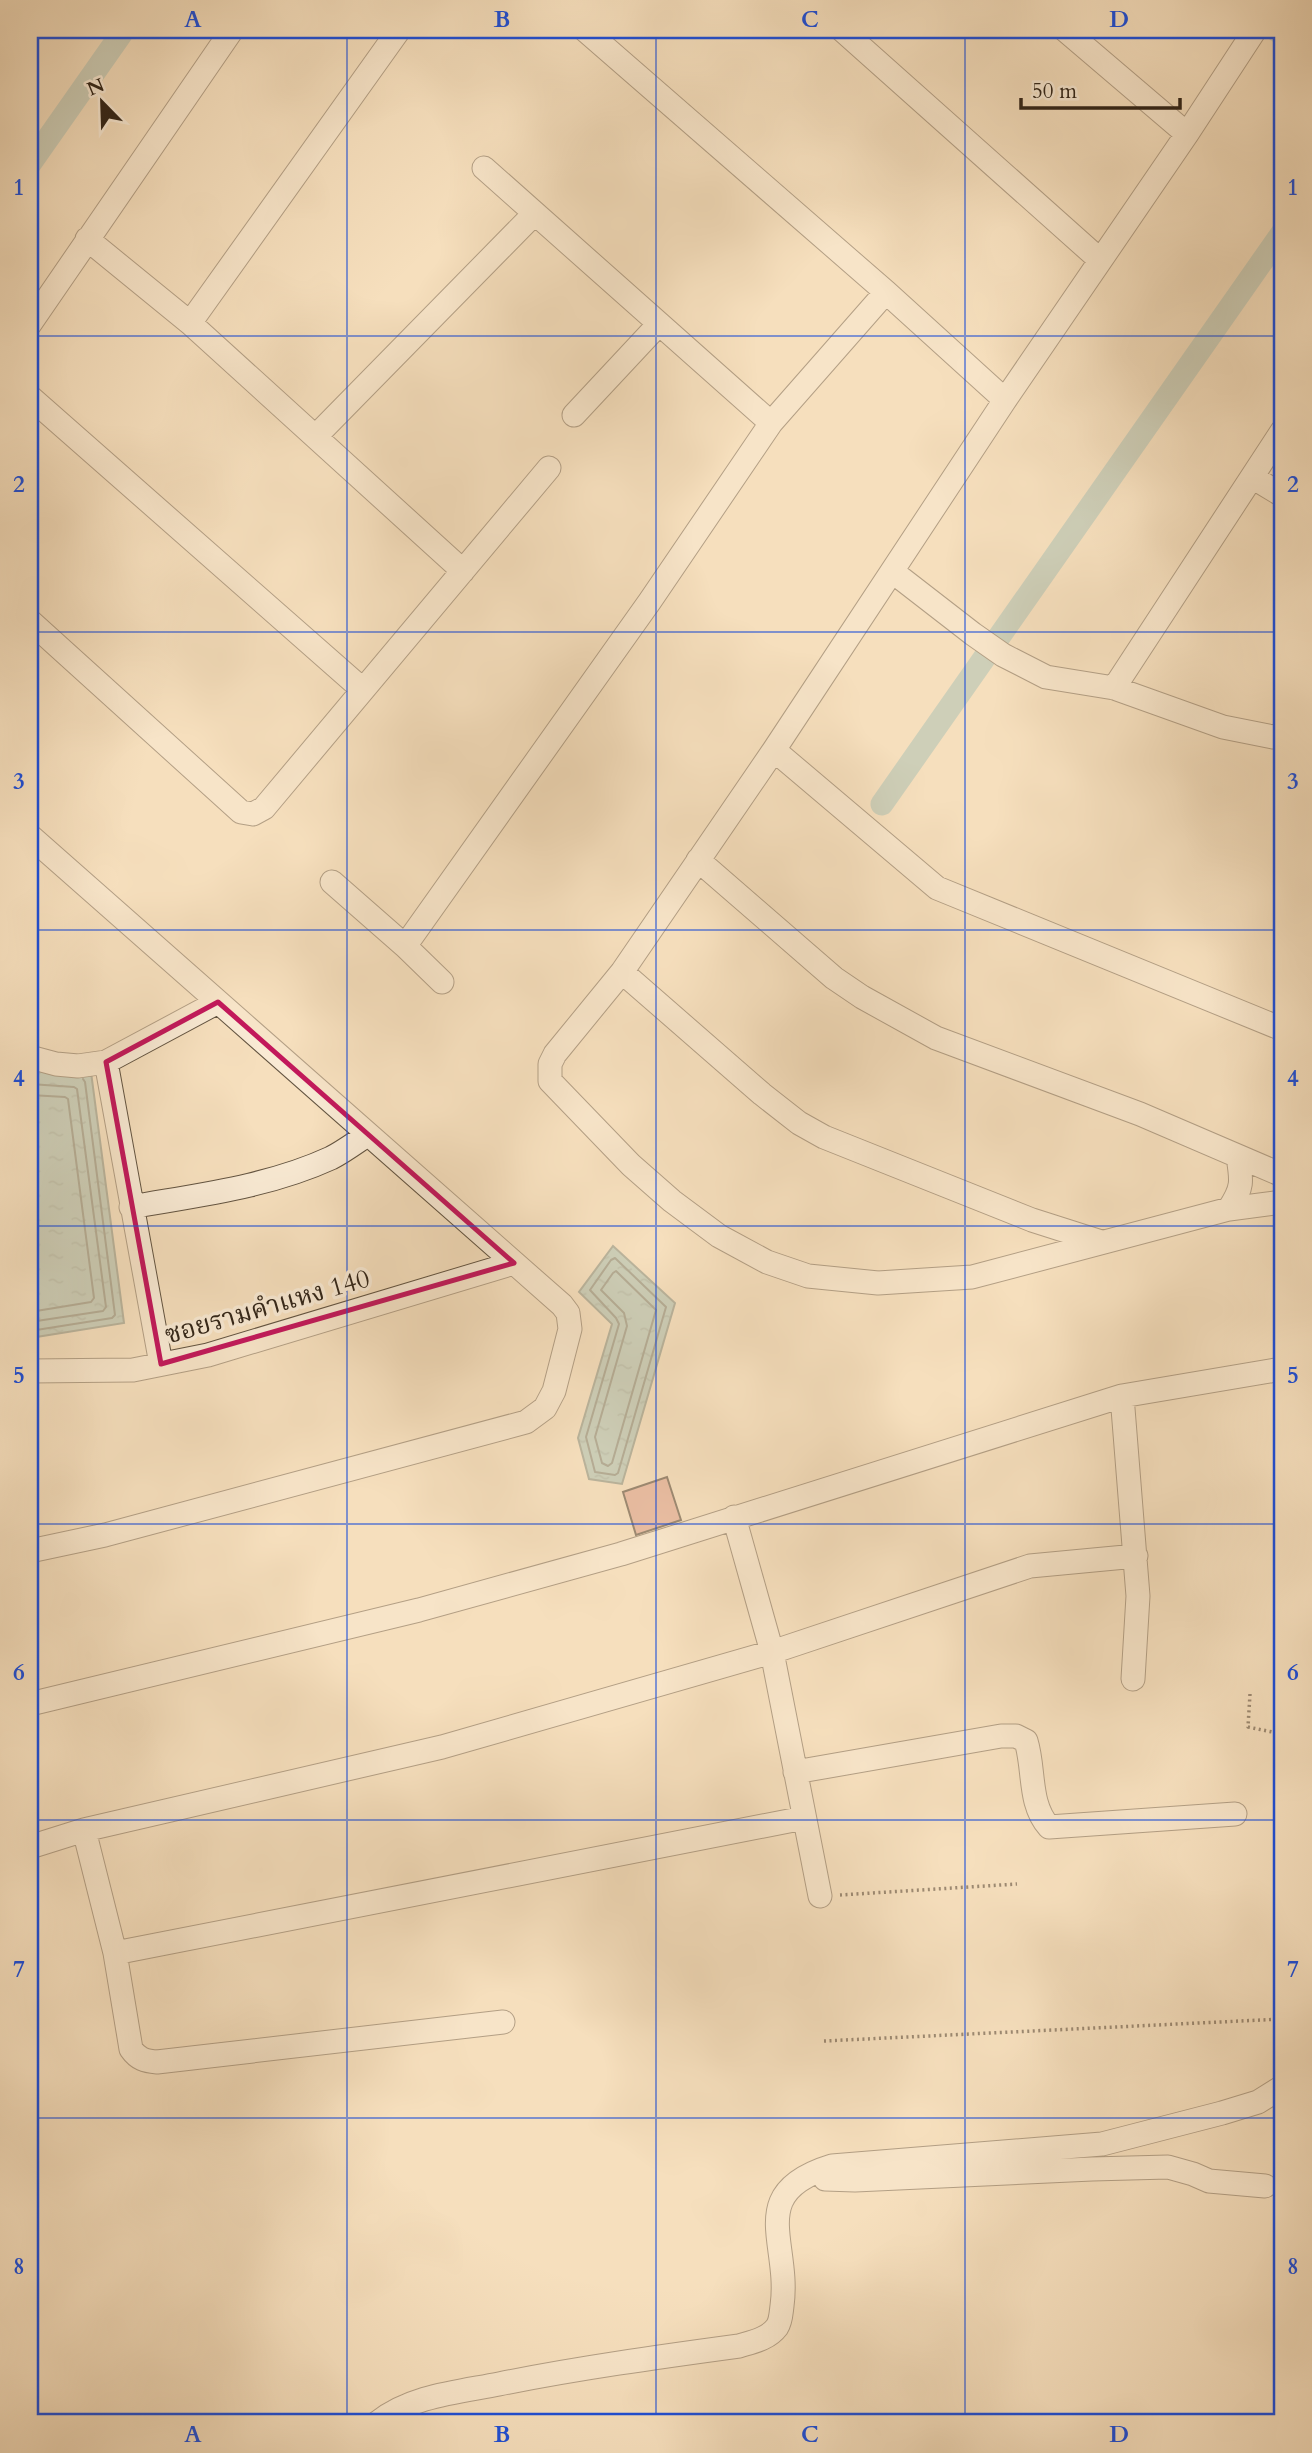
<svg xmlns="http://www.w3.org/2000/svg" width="1312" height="2453" font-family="Cardo,'Noto Serif Thai',serif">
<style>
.water{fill:url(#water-ripples);stroke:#728074;stroke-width:2}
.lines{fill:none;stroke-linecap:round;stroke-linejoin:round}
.shore{stroke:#687165;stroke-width:2}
.canal{stroke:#9dbdb2;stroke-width:23}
.building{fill:#db9883;stroke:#322518;stroke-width:2}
.minor-casing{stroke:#635441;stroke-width:25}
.path{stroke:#322518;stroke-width:3.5;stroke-dasharray:2 3.5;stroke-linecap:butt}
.minor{stroke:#f9ead4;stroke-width:23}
.marked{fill:none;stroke:#c2185b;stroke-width:5;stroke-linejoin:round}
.grid{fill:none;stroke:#1d4ed8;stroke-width:2;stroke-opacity:0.55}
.labels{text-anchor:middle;stroke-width:7;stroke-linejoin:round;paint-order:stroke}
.street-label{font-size:26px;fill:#322518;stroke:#f9ead4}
.neatline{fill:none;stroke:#1d4ed8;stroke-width:2.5}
.grid-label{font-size:23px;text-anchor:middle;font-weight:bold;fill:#1d4ed8}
</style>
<defs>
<pattern id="water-ripples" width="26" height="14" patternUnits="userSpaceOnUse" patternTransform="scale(1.75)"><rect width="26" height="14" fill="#9dbdb2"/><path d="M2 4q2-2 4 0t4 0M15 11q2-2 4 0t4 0" fill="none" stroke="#88a298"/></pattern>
</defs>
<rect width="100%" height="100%" fill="#f6dfbd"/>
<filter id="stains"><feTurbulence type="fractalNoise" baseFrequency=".00286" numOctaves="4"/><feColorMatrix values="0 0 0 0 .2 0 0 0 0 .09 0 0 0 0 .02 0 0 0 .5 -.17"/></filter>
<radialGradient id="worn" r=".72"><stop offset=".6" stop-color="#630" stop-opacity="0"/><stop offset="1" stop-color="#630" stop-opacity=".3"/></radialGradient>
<path class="water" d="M30 1068 91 1072 124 1323 30 1338Z
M613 1246 675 1303 622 1484 589 1479 578 1438 612 1324 579 1292Z"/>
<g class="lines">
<path class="shore" d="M30 1084 74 1087 77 1089 106 1307 103 1311 30 1322
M30 1095 65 1097 68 1099 94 1298 91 1302 30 1312
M615 1258 666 1307 618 1473 615 1475 595 1472 586 1437 619 1324 616 1318 590 1290 611 1260Z
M616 1271 656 1310 612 1463 608 1466 602 1463 595 1437 627 1326 624 1313 601 1290 613 1273Z
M30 1331 112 1318 115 1315 85 1082 83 1079"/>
<path class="canal" d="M1276 30 1282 34
M30 164 124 30
M882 804 1282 233"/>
</g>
<path class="building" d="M667 1477 681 1520 636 1535 623 1492Z"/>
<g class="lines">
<g class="minor-casing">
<path id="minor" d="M585 30 886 292 1005 400
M842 30 1100 260
M1065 30 1187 134
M1255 30 1187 134 1005 400 774 750 622 972 555 1054 550 1064V1081L631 1165 672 1201 719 1236 767 1262 808 1276 878 1283 972 1277 1229 1209 1282 1202
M484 168 771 423
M87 239 190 323 463 571
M190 323 399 30
M30 324 232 30
M30 397 363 690
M574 415 659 324
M316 436 534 214
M1252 477 1282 495
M893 572 973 634 1003 655 1046 677 1114 688 1223 727 1273 737 1282 734
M30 621 241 812 253 814 264 808 549 468
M1114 688 1282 431
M774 750 937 888 1282 1029
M30 836 562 1305 568 1313 570 1329 554 1391 545 1408 526 1422 105 1535 30 1551
M698 860 834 978 862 997 936 1038 1140 1114 1282 1175
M332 882 405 946
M622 972 762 1094 799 1123 824 1137 1032 1220 1101 1242
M442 982 405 946 650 601 771 423 886 292
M30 1057 56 1064 78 1066 106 1062 218 1002
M106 1062 161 1364
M131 1207C198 1195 268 1187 331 1158 343 1152 355 1143 367 1135
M1229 1209C1243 1188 1242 1181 1238 1157
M30 1371 133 1370 208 1355 514 1263
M1122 1396 1138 1596 1133 1679
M734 1517 772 1652 820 1896
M30 1704 419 1610 621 1554 1122 1396 1282 1369
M795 1772 1001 1736H1016L1026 1741C1035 1770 1028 1803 1049 1827L1235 1814
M84 1830 115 1953 131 2049C138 2059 145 2061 157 2062L503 2022
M30 1847 84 1830 442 1747 772 1652 1030 1566 1136 1556
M115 1953 804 1818
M825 2179 855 2180 1092 2169 1168 2167 1193 2174 1209 2181 1265 2186
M377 2423C410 2396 458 2392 499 2384 578 2368 658 2357 739 2346 752 2342 768 2339 777 2327 781 2321 781 2313 782 2306 791 2242 744 2193 832 2166L1102 2144 1222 2113 1258 2102 1282 2087"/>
</g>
<path class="path" d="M1250 1694 1248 1727 1282 1734
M840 1895 1017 1884
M824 2041 1282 2019"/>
<use href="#minor" class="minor"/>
</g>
<path d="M0 0H1312V2453H0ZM218 1002 514 1263 161 1364 106 1062Z" fill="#f6dfbd" fill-opacity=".55" fill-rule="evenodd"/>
<path class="marked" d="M218 1002 514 1263 161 1364 106 1062Z"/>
<path class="grid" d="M347 30V2423M656 30V2423M965 30V2423M30 336H1282M30 632H1282M30 930H1282M30 1226H1282M30 1524H1282M30 1820H1282M30 2118H1282"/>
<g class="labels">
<g class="street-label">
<text transform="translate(267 1306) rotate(-16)" y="9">ซอยรามคำแหง 140</text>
</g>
</g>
<rect width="1312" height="2453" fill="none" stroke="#f6dfbd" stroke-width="77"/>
<g transform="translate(102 102) rotate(337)" stroke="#f9ead4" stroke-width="5" paint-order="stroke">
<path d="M0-5L12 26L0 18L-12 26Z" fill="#322518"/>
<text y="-10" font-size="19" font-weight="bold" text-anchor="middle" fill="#322518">N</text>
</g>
<path d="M1021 98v10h159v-10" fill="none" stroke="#322518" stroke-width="3.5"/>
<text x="1032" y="98" font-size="21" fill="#322518" stroke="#f9ead4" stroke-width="5" paint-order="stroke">50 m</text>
<rect x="38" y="38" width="1236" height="2376" class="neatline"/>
<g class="grid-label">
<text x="193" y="27">A</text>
<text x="502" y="27">B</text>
<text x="810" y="27">C</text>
<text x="1119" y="27">D</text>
<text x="19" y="195">1</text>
<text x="1293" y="195">1</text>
<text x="19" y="492">2</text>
<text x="1293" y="492">2</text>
<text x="19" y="789">3</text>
<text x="1293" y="789">3</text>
<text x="19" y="1086">4</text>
<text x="1293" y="1086">4</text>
<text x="19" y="1383">5</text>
<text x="1293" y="1383">5</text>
<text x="19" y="1680">6</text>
<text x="1293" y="1680">6</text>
<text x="19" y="1977">7</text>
<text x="1293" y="1977">7</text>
<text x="19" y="2274">8</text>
<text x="1293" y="2274">8</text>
<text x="193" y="2442">A</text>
<text x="502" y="2442">B</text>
<text x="810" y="2442">C</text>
<text x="1119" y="2442">D</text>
</g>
<rect width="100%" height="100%" filter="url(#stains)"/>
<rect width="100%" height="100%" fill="url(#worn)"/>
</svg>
